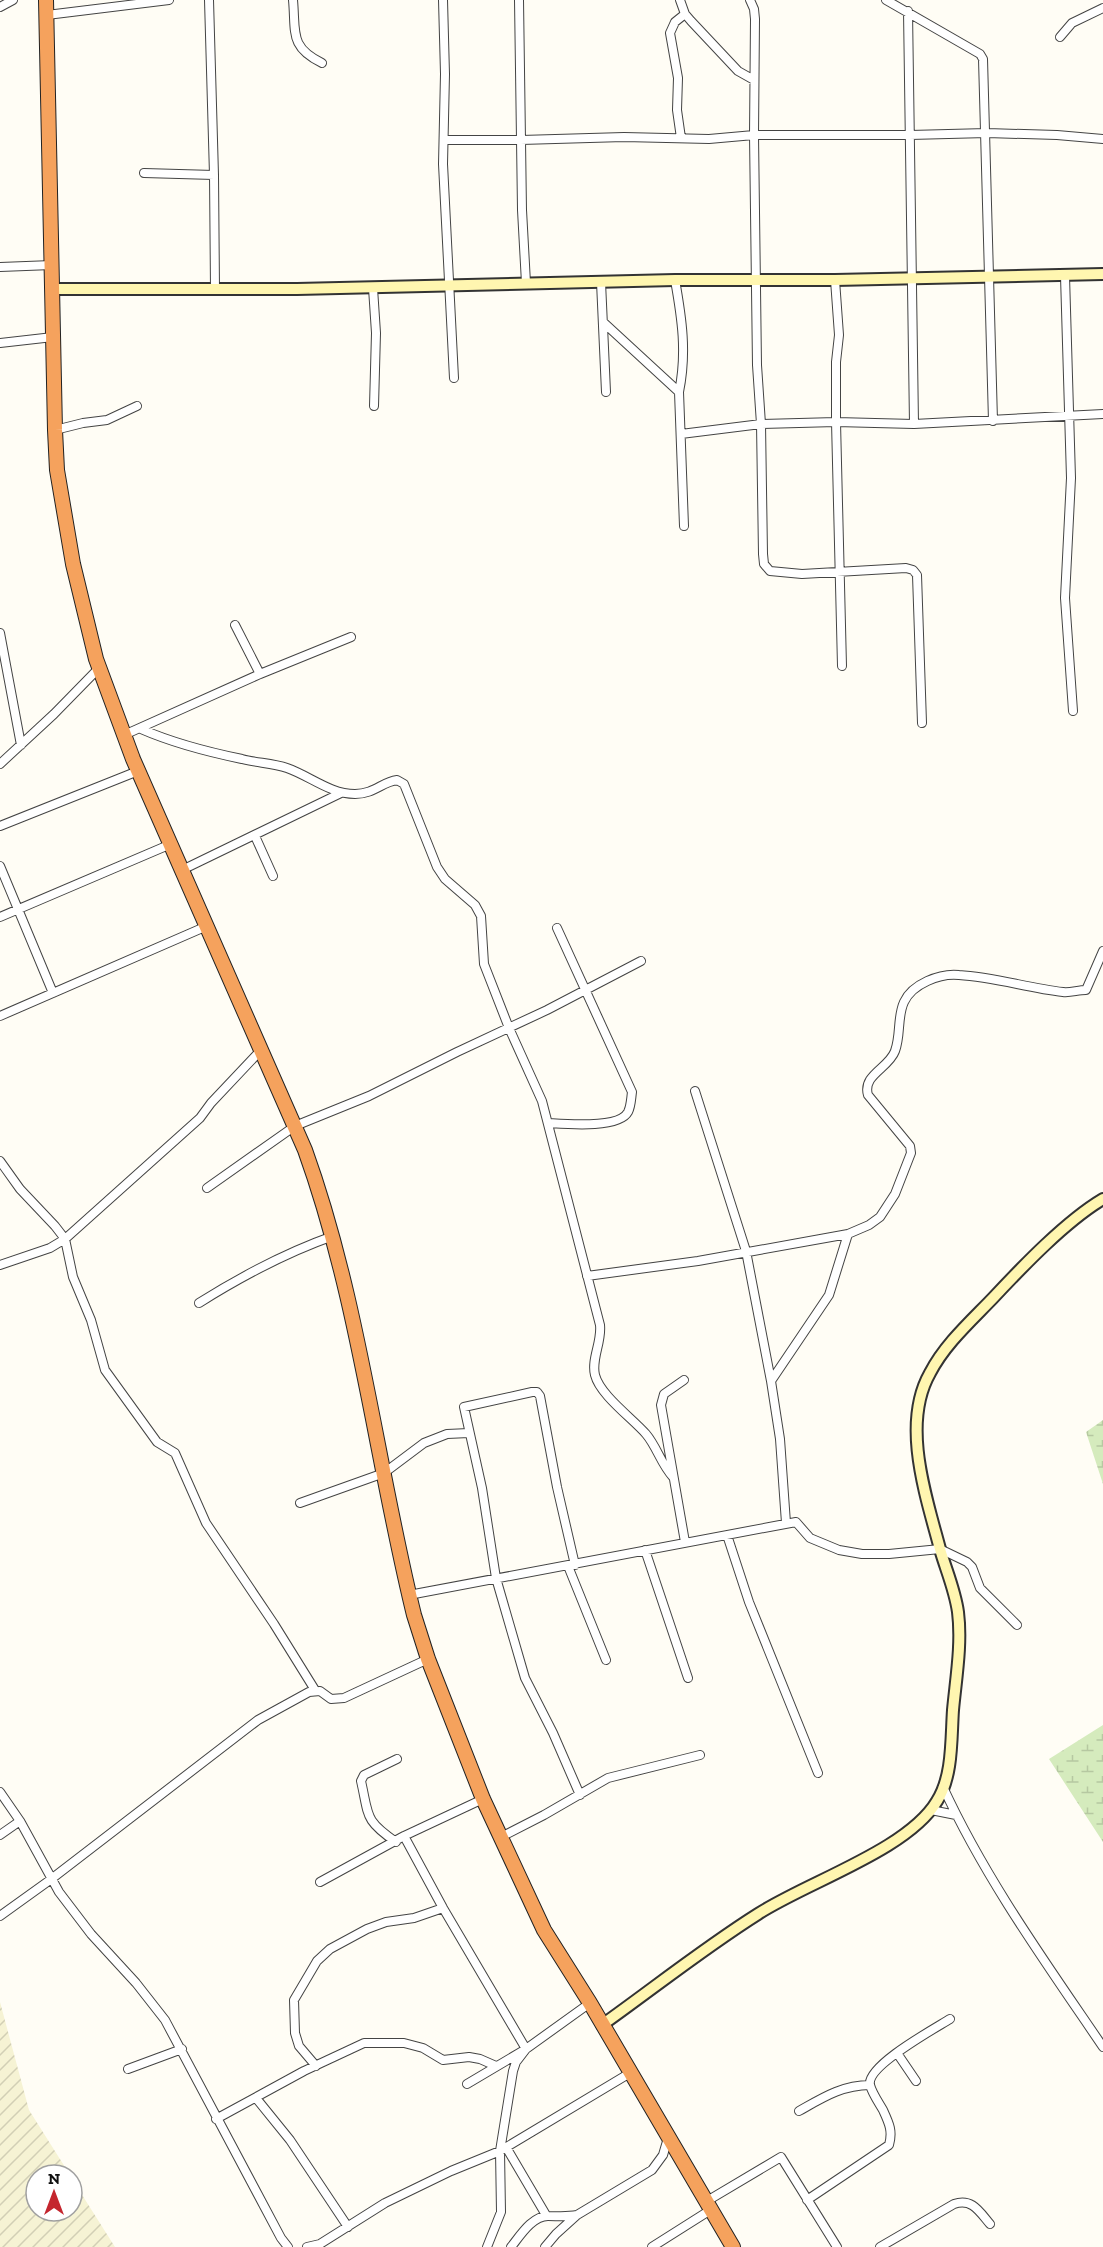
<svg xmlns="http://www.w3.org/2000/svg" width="1103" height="2247" font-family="'Zilla Slab',serif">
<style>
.farmland{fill:url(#farmland-furrows)}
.wetland{fill:url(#wetland-marsh)}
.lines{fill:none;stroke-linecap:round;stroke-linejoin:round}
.street-casing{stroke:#444;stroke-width:10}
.secondary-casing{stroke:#333;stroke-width:14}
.highway-casing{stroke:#222;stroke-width:16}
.street{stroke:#fff;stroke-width:8}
.secondary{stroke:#fff6b0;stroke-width:10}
.highway{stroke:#f5a25d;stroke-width:14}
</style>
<defs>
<pattern id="farmland-furrows" width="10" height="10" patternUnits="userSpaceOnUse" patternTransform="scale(1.5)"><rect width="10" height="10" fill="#f6f3d4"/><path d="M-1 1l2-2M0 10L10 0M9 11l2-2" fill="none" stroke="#d2cfb5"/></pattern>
<pattern id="wetland-marsh" width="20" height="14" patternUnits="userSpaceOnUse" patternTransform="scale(1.5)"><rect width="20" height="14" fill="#d5ebbd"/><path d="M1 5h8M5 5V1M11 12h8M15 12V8" fill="none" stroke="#b6c8a1"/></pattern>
</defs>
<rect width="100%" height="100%" fill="#fffdf5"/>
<path class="farmland" d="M0 2002 29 2110 70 2175H36V2211H72V2179L115 2247H0Z"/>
<path class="wetland" d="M1103 1420V1484L1086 1432Z
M1103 1725V1842L1049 1759Z"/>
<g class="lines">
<g class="street-casing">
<path id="street" d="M209 0 214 175 215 289
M293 0C296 32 289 47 322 63
M443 0 445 74 443 164 454 378
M519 0 522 210 526 283
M680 0 685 14 691 21 738 71 754 80
M750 0 754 9 755 19 754 135 757 365 761 424 763 554 764 564 770 571 802 574 906 568 913 570 917 575 922 723
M886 0 980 54 983 59 993 421
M0 7 13 0
M908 11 914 424
M47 15 169 0
M1060 37 1072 23 1103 8
M681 138 677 110 678 78 670 33 675 22 685 14
M444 140H521L624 137 709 139 754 135H910L987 133 1057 135 1103 139
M144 173 214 175
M0 267 52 265
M1065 276 1071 478 1065 598 1073 711
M675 280C682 319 687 353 679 392
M835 280 839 335 836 362V422L842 666
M601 282 606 392
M373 288 376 333 374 406
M603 322 679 392 684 526
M0 343 53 337
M55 430 83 423 107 420 137 406
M681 434 761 424 836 422 914 424 1103 414
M0 633 21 745
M260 674 351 637
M141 729C173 743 208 752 242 759 257 763 273 763 287 768 310 776 330 794 355 794 374 794 382 782 397 780L404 784 437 867 445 879 475 905 481 916 484 964 509 1028 542 1101 600 1325C602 1342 591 1359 595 1375 600 1395 632 1418 646 1434 657 1447 661 1464 673 1477
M124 735 260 674 235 625
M0 764 54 714 99 668
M0 826 138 771
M255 836 273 876
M0 866 53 993
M182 870 341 793
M0 917 171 844
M0 1016 207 926
M695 1091 746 1251 771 1381
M548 1123C565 1124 619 1129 628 1112 631 1106 631 1099 632 1092L557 928
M0 1161 20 1189 55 1226 65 1239 73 1277 91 1320 105 1370 157 1442 175 1453 206 1523 274 1624 315 1690
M207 1188 295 1126 369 1096 457 1052 547 1010 641 961
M0 1265 50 1248 65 1239 200 1118 211 1103 261 1050
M587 1276 698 1261 848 1234 869 1225 880 1217 895 1194 911 1153 910 1146 868 1095C862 1075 889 1068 895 1051 901 1035 897 1017 904 1002 912 984 940 973 959 975 994 977 1028 988 1063 992 1070 993 1078 990 1086 990L1103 951
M199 1303C242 1276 285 1253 333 1236
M684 1380 664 1394 661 1405 685 1542
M300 1503 384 1473 424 1443 447 1434 469 1433
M786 1523 780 1439 771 1381 829 1295 848 1234
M727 1535 749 1602 818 1773
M645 1550 688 1678
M575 1565 557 1487 540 1396 537 1392H532L464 1407 482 1488 496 1578 525 1678 553 1733 580 1795
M568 1566 606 1660
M409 1595 796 1522 810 1538 839 1550 862 1554H889L940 1549 967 1562 972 1567 980 1588 1017 1625
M943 1787C986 1880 1046 1963 1103 2047
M0 1792 20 1821 59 1892 91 1934 136 1983 165 2020 281 2238 288 2247
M931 1810 956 1815
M0 1835 20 1821
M404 1836 443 1908 526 2049 516 2062 513 2071 500 2151 501 2212 487 2247
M499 1838 544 1815 608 1778 700 1755
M396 1842C364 1820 369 1816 361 1781L364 1775 397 1759
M320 1882 404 1836 483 1799
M0 1916 50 1880 258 1720 309 1692 320 1691 331 1699 344 1698 428 1659
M897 2053 916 2081
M316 2066 299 2046 295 2033 294 2000 317 1961 330 1949 367 1929 386 1922 414 1918 443 1908
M128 2069 182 2049
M467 2084 526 2049 590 2003
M256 2098 290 2140 348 2227
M799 2111C822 2098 842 2085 870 2085
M216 2119 304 2071 364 2043H404L423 2048 443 2060 469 2057 480 2059 496 2066
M506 2147 546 2215
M807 2200 889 2145C893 2131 889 2123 883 2110 879 2103 872 2093 870 2085 866 2066 934 2029 950 2019
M707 2201 781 2157 837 2247
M307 2247 320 2244 385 2203 451 2171 500 2151 630 2073
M511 2247C520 2236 532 2216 548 2216 558 2216 567 2217 577 2215
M545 2247 556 2234 577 2215 652 2170 663 2155 668 2138
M652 2247 712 2209
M880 2247 954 2204C972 2198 979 2211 990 2224"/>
</g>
<g class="secondary-casing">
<path id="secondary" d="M52 289H297L675 280H835L1103 274
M602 2025C654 1988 704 1948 758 1914 807 1882 908 1850 937 1801 953 1776 951 1739 953 1710 956 1678 962 1644 958 1612 955 1590 946 1570 940 1549 926 1496 901 1424 930 1373 945 1344 971 1321 993 1298 1023 1266 1066 1221 1103 1199"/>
</g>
<g class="highway-casing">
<path id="highway" d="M46 0 55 430 57 470 73 564 96 659 133 759 305 1150C359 1300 376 1461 414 1615L428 1659 483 1799 544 1930 590 2003 733 2247"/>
</g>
<use href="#street" class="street"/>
<use href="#secondary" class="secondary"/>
<use href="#highway" class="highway"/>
</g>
<g transform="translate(54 2193)"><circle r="28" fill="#ffffff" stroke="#a0a0a0" stroke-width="1.5"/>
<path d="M0-4.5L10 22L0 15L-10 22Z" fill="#c4262e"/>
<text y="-9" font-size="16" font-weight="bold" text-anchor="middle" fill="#111111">N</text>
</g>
</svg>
